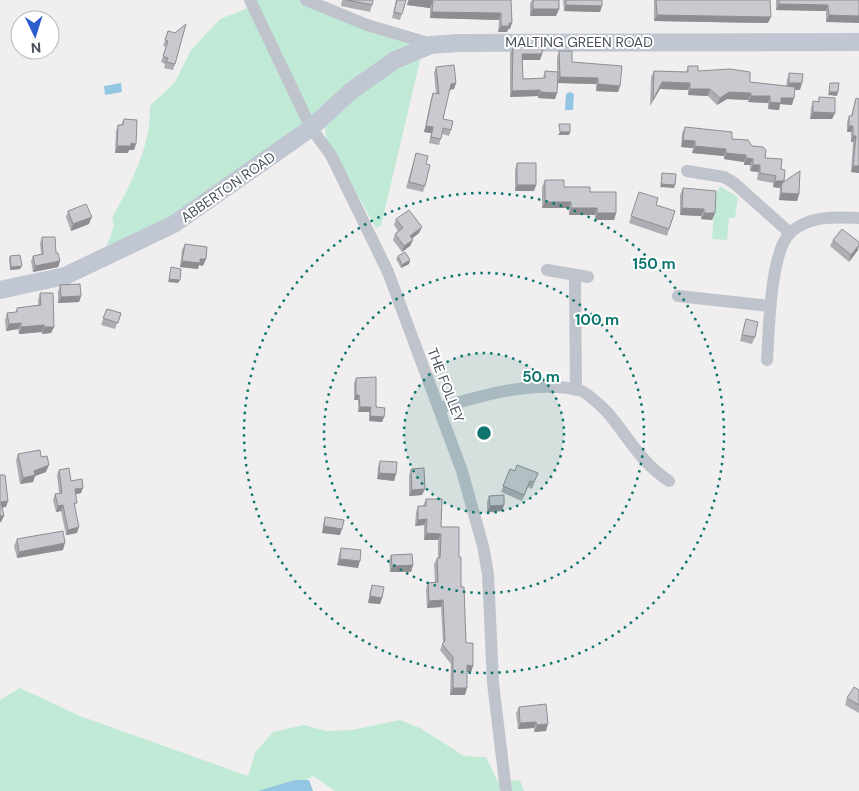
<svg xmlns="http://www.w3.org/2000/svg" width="859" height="791" font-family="'DM Sans',sans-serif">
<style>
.green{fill:#c1ead6}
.water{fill:#92c6e2}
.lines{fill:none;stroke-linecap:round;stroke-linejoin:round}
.street{stroke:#bec3cc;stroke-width:12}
.secondary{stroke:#c0c7d3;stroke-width:18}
.wall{fill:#adaeb3}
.shaded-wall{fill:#8d8d92}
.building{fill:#c9cad0;stroke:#8d8d92}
.ring{fill:none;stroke:#0f766e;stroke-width:2.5;stroke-dasharray:2.5 5}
.labels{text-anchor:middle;stroke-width:4;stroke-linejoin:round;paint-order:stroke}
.street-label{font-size:14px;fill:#484f59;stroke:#fff}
.centre{fill:#0f766e;stroke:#fff;stroke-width:2.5}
.ring-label{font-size:15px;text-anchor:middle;font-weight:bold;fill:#0f766e;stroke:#fff;stroke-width:4;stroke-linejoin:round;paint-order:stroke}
</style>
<rect width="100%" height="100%" fill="#f0eeee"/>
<path class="green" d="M253 0H298L357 27 413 45 313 116H310Z
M251 7 303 120 300 128 205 195 103 256 114 226 112 218C131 183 151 147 150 106L175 82 191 50 220 19Z
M422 52 381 226 376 228 327 140C325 133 324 128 328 121 342 99 398 68 422 52Z
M720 186 738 197 735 218H729L727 240 712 239 715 197Z
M20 688 80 716 248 776 255 753 273 732 304 725 326 731 352 730 400 720 420 728 464 756 486 757 498 782 520 780 524 791H335L313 776 286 791H0V700Z"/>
<path class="water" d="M121 83 122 92 105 95 104 86Z
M570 92 574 94 573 110H565L566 94Z
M295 780H309L313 791H258Z"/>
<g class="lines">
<path class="street" d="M250 0 311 128 331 155 388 272 462 471 483 546 488 574 493 683 506 791
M306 0 367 25 435 45
M687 171 724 177 734 183 790 233
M547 270 588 277
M575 276 576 390
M678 296 770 306
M767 360C769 331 770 253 790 233 809 215 835 217 859 218
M440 408C482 395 535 380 579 390 587 392 602 407 608 413 628 437 642 464 669 481"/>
<path class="secondary" d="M0 290 65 276 174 224 311 128 351 91 395 60 431 45 457 43 859 42"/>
</g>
<path class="wall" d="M342 0H373L372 5 370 12 341 6Z
M396 0H406L400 20 392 18Z
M408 0H511L510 29H508L507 32H498L499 20 430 18V8L407 5Z
M532 0H559V9L556 16H530V4Z
M563 0H602L600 12 564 11Z
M654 0H770L768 23 654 21Z
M776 0H859L826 22V11L776 10Z
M168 31 175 64 173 70 164 68 165 64 161 62 166 47 163 46Z
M513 47 542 54 540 60H522L523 79 543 78 545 71 557 72V58L559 51 572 62 620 86 618 92 596 91V84L558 83 555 99 538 98V96L510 97V53Z
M688 66 698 71 750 82 786 86 787 80 789 73 800 90H794L792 105 780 104 779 110 768 109V103L748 102V100L727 99 717 105 708 96 688 95V90L660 89 650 106 651 77 654 71 686 72Z
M436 67 456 83 454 89 449 90 443 119 451 130 449 136 442 134 439 145 429 143 431 133 424 132 431 99 433 93 436 94 434 73Z
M819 97 835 113 832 119H810L811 108 813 101 818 102Z
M856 98 859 173 851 172 853 142H851V132H847V122L849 116H851Z
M124 119 134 150H129L128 153H115L116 131 118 125H121Z
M685 127 732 139 752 146 765 158 781 169 784 182 799 194 797 201 779 200 780 188 773 187V183L757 180 758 172 750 171V165H744V162L724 159V156L692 153 693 148 681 147 682 133Z
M416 153 426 164 425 186 423 192 406 188Z
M517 163 536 185 534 191H515V170Z
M545 180 564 187 590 192 616 213 614 220H595V215H569V208H542V187Z
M683 188 715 213 712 220 701 219V216L680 215V195Z
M639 192 656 205 675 211 667 236 629 223Z
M68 211 89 224 71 231 66 217Z
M396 219 419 233 412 239 410 246 402 252 393 240 395 234 398 231 394 225Z
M42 237 56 253 60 261 58 267 33 272 31 261 33 256 41 254 40 243Z
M833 240 858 250 849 262 830 246Z
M185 244 203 266 199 265 198 269 180 267 182 250Z
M10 256 20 269 10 270 9 259Z
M398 256 410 260 409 264 401 268 396 259Z
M60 285 81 296 79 302 58 303V292Z
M40 293 54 327 51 333 42 334V332L19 334 18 329 6 331 5 320 7 313H15L17 308 38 305V300Z
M107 309 121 313 115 329 101 325Z
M746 319 755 337 752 344 740 341Z
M356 378 384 417 382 422 369 421V412H358V400H354V383Z
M18 454 41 457 46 472 35 476 33 482 20 484 16 460Z
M380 461 396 474 394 481 377 479 378 467Z
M411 469 422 495 409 496V475Z
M510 469 515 471 538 473 532 489 528 487 522 501 501 492Z
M59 470 71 481 81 493 76 494 75 508 77 533 66 535 61 511 56 512 53 500 55 494 59 493 57 475Z
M489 496 502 511 487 512V502Z
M426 499 459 557 466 643 473 666 471 672H467L465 695H450L451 664 440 650 443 643 441 607 427 608 426 589 428 583 435 582 434 564 437 558H438V540H424V525L415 526 416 512 418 506H423Z
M325 517 340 535 322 533 323 524Z
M17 539 63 550 17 558 14 546Z
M341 548 358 568 337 565 339 554Z
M391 555 413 565 411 572H390L389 561Z
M372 585 382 598 380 604 368 603 370 591Z
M859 690V713L845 705 847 698Z
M519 707 546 731 534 732V728L518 729 516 713Z"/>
<path class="shaded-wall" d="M409 0H422L433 1 430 8 407 5Z
M779 4 828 5 826 11 776 10Z
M566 5 602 6 600 12 564 11Z
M533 9H559L556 16H530Z
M432 12 501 13 499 20 430 18Z
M657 15 771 17 768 23 654 21Z
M829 15 859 16V23L826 22Z
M509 23H512L510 29H508L507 32H498L501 26Z
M522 54H542L540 60H520Z
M560 77 598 78 596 84 557 83Z
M662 82 690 83 688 90 660 89 650 106Z
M456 83 454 89 448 90 451 84Z
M789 83H802L800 90 786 89Z
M598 84 620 86 618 92 596 91Z
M690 89H710L708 96 688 95Z
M540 90 538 96 510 97 512 91Z
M540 92 557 93 555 99 538 98Z
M729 92 751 93 748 100 727 99 717 105 720 98Z
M829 92H838L837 96 828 95Z
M751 96H770L768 103 748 102Z
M781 98H794L792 105 780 104 779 110 768 109 770 102Z
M813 112 835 113 832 119H810Z
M426 126 433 127 431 133 424 132Z
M849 126H853L851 132H847Z
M560 132H570L569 135H558Z
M853 136H856L853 142H851Z
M683 140 695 141 693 148 681 147Z
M131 143 136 144 134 150H129L128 153H115L117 146Z
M695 146 726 149 724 156 692 153Z
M726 153 746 155 744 162 724 159Z
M746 158 753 159 750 165H744Z
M753 165H760L758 172 750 171Z
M853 166H859V173L851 172Z
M775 181H784L782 183 780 188 773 187Z
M661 184 675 185 674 188 660 187Z
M517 185H536L534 191H515Z
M781 193 799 194 797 201 779 200Z
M545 202H571L569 208H542Z
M571 208H597L595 215H569Z
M682 208 704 209 701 216 680 215Z
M597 213H616L614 220H595Z
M704 213H715L712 220 701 219Z
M92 217 89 224 71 231 73 224Z
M422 227 419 233 407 242 410 236Z
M413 240 410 246 402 252 404 246Z
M859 245 858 250 849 262 851 255Z
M200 259H206L203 266 199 265 198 269 180 267 182 261Z
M410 260 409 264 401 268 402 265Z
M60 261 58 267 33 272 35 266Z
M22 266 20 269 10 270 11 267Z
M169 279 180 280 178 283 168 282Z
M81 296 79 302 58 303 61 297Z
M21 323 18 329 6 331 9 324Z
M44 325 42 332 19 334 21 327Z
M44 327H54L51 333 42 334Z
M356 395H359L358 400H354Z
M360 407H371L369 412H358Z
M370 416 384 417 382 422 369 421Z
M49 465 46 472 35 476 33 482 20 484 23 478 34 471Z
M379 473 396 474 394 481 377 479Z
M83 488 81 493 73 495 75 489Z
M425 489 422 495 409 496 412 490Z
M8 501 6 507 0 508 1 502Z
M63 505 61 511 56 512 58 506Z
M504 505 502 511 487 512 490 506Z
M0 516H4L1 522H0Z
M427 519 424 525 415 526 418 520Z
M324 526 342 529 340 535 322 533Z
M79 527 77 533 66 535 68 530Z
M426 533 441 534 438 540H424Z
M65 543 63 550 17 558 19 552Z
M340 559 360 561 358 568 337 565Z
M413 565 411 572H390L392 566Z
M370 596 382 598 380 604 368 603Z
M443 600 441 607 427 608 429 601Z
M467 665 473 666 471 672H465Z
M453 688H467L465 695H450Z
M536 722 534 728 518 729 520 723Z
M548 724 546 731 534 732 537 725Z"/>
<path class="building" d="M347 0H373L372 5Z
M397 0H406L402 14 394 12Z
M422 0H511L512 23H509V26H501V13L432 12 433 1Z
M533 0H559V9H533Z
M566 0H602V6L566 5Z
M656 0H770L771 17 657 15Z
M779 0H859V16L829 15 828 5 779 4Z
M186 24 175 64 166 62 168 58 163 56 168 41 165 40 168 31 175 33Z
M513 47H542V54H522L523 79 545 78V71L558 72 557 93 540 92V90L512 91Z
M559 51H572V62L622 66 620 86 598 84V78L560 77Z
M454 65 456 83 451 84 443 119 453 121 451 130 443 128 441 139 431 137 433 127 426 126 433 93 439 94 436 67Z
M688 66H698V71L730 69 750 72V82L795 87 794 98H781V103L770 102V96H751V93L729 92 720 98 710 89H690V83L662 82 653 100 654 71 688 72Z
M789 73 803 74 802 83H789Z
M830 83H839L838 92H829Z
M819 97 835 98V113L813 112V101L819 102Z
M856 98 859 99V166H853L856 136H853V126H849V116H852Z
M124 119 137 120 136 144 131 143V146H117L118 125H123Z
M559 124H570V132H560Z
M685 127 732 132V139L748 140 752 146 763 147 766 150 765 158 782 159 781 169 785 170 784 181H775L776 176 760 173V165H753V159L746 158V155L726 153V149L695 146V141L683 140Z
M416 153 428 156 426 164 430 165 425 186 409 182Z
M517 163H536V185H517Z
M800 171 799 194 781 193 782 183Z
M662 173 676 174 675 185 661 184Z
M545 180H564V187H590V192H616V213H597V208H571V202H545Z
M683 188 716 191 715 213H704V209L682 208Z
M639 192 658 198 656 205 675 211 669 229 631 216Z
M86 204 92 217 73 224 68 211Z
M409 210 422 227 410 236 413 240 404 246 395 234 403 228 396 219Z
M842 229 859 242V245L851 255 833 240Z
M42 237H55L56 253H58L60 261 35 266 33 256 43 254Z
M185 244 207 247 206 259H200V263L182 261Z
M405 252 410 260 402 265 398 256Z
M20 255 22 266 11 267 10 256Z
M171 267 181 269 180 280 169 279Z
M80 284 81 296 61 297 60 285Z
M40 293H53L54 327H44V325L21 327V323L9 324 7 313 17 312V308L41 305Z
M107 309 121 313 118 323 103 318Z
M746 319 758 322 755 337 742 335Z
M376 377V407L385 408 384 417 370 416 371 407H360L359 395H356V378Z
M40 450 41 457 47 456 49 465 34 471 35 475 23 478 18 454Z
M380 461 397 462 396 474 379 473Z
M517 465 538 473 534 482 530 481 524 495 503 486 510 469 515 471Z
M69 468 71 481 82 479 83 488 75 489 77 503H74L79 527 68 530 63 505 58 506 55 494 62 493 59 470Z
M424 468 425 489 412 490 411 469Z
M0 475H5L8 501 1 502 4 516H0Z
M504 495V505L490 506 489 496Z
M426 499H442L441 527H459V557H461V587H464L466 643H473V666L467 665V688H453V657L442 644 445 641 443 600 429 601 428 583 438 582 437 558H440L441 534 426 533 427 519 418 520V506H426Z
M325 517 344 520 342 529 324 526Z
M63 531 65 543 19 552 17 539Z
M341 548 361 550 360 561 340 559Z
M412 554 413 565 392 566 391 555Z
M372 585 384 587 382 598 370 596Z
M854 687 859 690V705L847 698Z
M546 704 548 724 537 725 536 722 520 723 519 707Z"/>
<circle cx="484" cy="433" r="80" fill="#0f766e" fill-opacity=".12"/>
<g class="ring">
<circle cx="484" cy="433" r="80"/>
<circle cx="484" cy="433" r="160"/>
<circle cx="484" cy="433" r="240"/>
</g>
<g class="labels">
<g class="street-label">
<text x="579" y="47">MALTING GREEN ROAD</text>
<text transform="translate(228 187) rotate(-35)" y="5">ABBERTON ROAD</text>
<text transform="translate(446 385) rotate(69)" y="5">THE FOLLEY</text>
</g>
</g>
<circle cx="484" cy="433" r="8" class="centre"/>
<g class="ring-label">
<text x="654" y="269">150 m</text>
<text x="597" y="325">100 m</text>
<text x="541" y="382">50 m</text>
</g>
<g transform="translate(35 35) rotate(176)"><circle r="24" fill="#ffffff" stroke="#b6b9bd"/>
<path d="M0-4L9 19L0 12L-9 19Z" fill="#2b5bcd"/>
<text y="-8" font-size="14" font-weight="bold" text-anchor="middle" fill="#484f59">N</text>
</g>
</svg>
